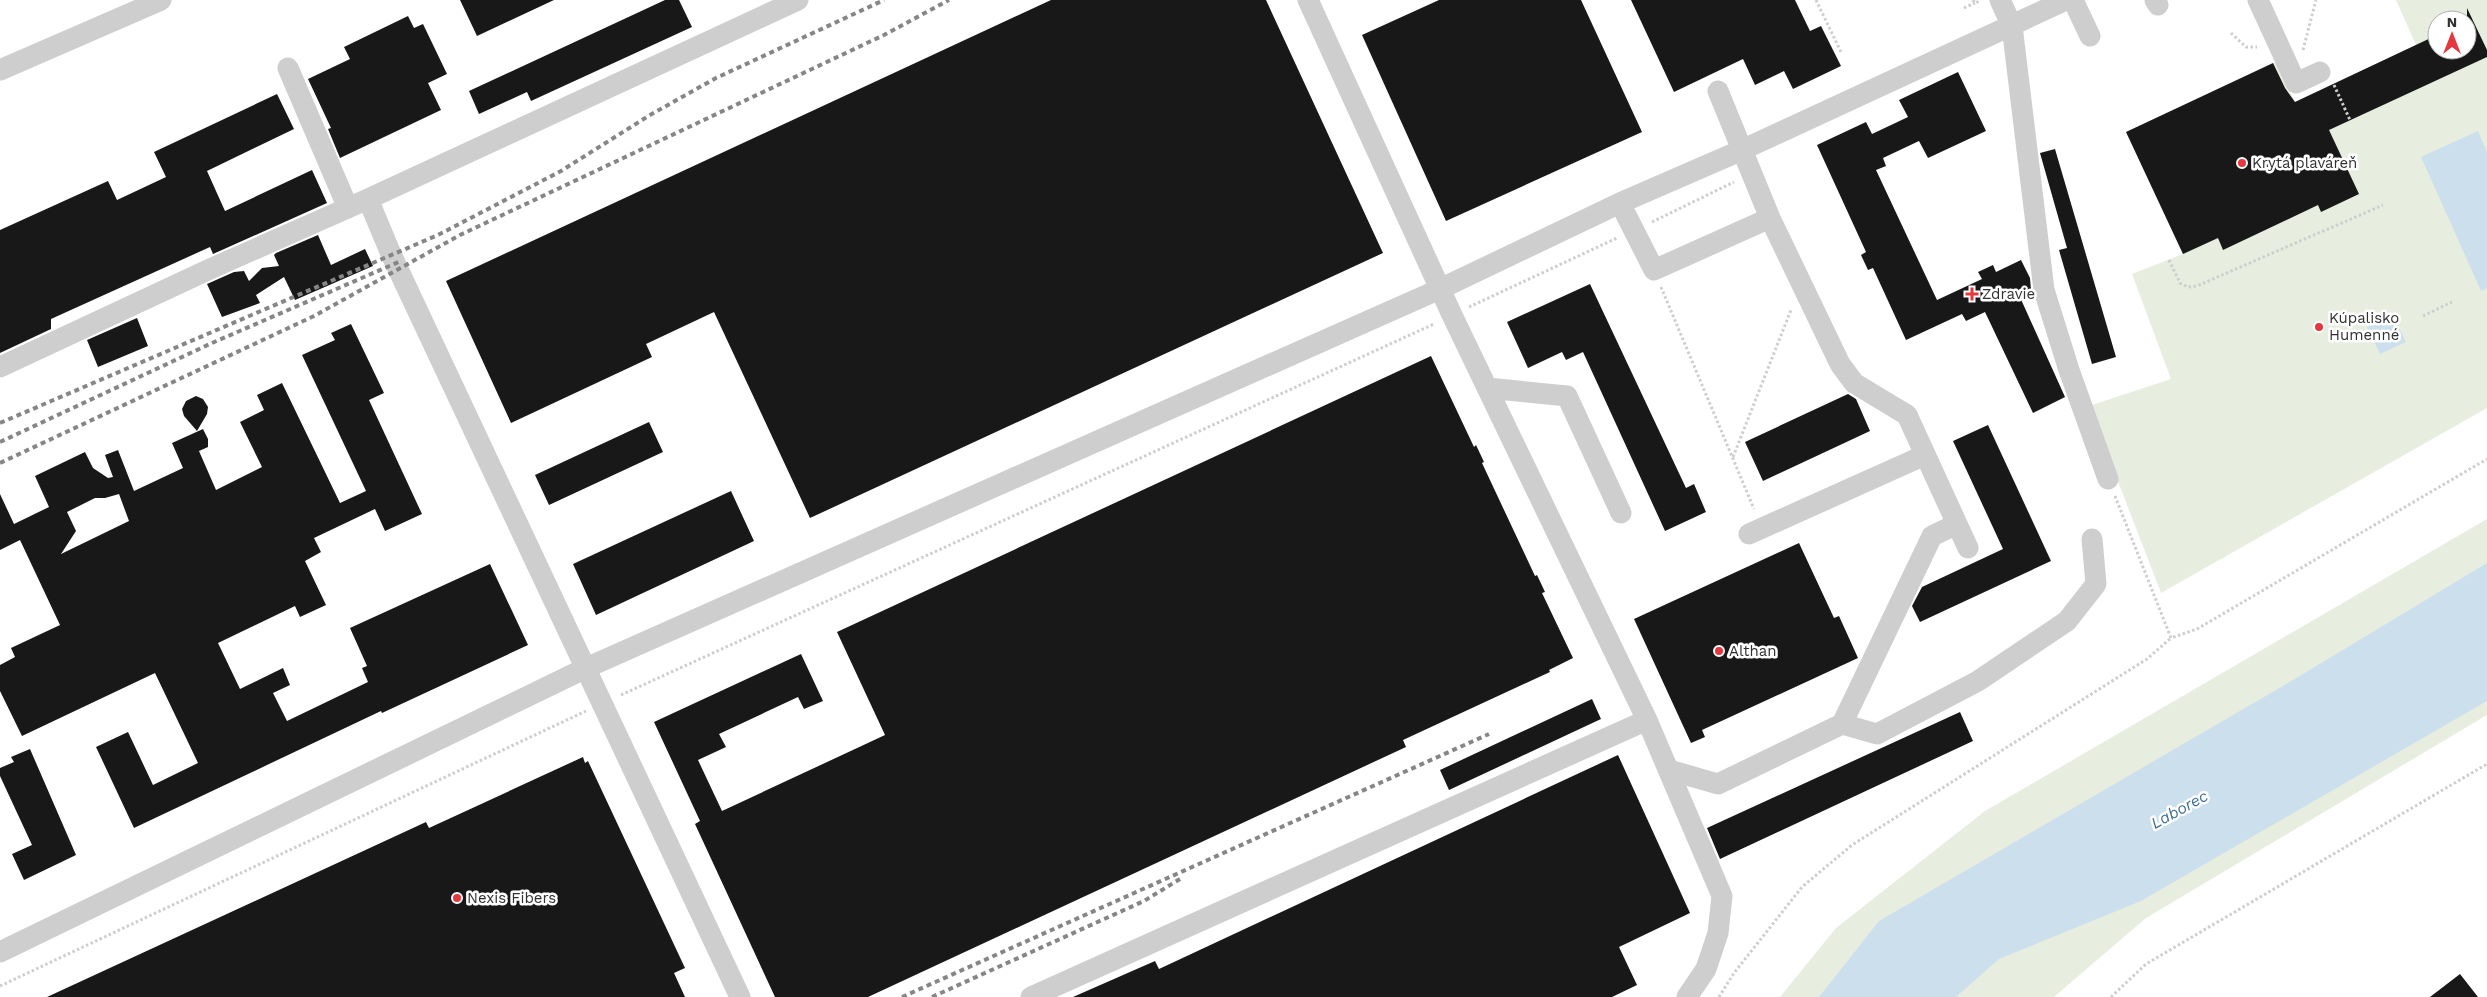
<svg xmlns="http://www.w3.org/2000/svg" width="2487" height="997" font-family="'Work Sans',sans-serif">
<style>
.green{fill:#e7eee0;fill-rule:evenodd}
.water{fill:#ccdfed}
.building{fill:#181818;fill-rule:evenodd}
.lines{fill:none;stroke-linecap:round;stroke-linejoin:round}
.path{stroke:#cecece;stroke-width:3;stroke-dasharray:2.5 2.5;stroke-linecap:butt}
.minor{stroke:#cecece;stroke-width:21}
.rail{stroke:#868686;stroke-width:4;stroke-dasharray:5 4;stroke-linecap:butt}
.poi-dot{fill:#e4373f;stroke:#fff;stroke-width:2}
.labels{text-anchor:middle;stroke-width:5;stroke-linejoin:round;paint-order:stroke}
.poi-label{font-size:15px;fill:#313131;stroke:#fff;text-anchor:start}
.water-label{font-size:16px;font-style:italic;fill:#3e7094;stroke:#fff}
</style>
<rect width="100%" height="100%" fill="#fff"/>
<path class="green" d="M2396 0H2487V408L2161 593 2089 406 2171 379 2132 274 2183 254 2126 132 2276 62 2295 102 2416 45ZM2437 20H2467V50H2437Z
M2487 519V715L2146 918 2054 997H1780L1836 928 1985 811Z"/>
<path class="water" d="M2478 131 2487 152V288L2481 291 2421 157Z
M2393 315 2406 342 2380 354 2367 327Z
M2487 563V701L2141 901 1999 959 1956 997H1819L1879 921 2293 680Z"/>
<path class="building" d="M460 0H554L477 36Z
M665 0H679L692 27 531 101 527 92 479 114 469 91Z
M1051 0H1266L1383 253 810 518 714 312 646 344 652 357 511 423 446 281Z
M1439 0H1581L1642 132 1446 221 1362 35Z
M1631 0H1795L1810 31 1821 26 1841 66 1793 89 1784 71 1755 85 1743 59 1674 92Z
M2467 8 2487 50V57L2329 130 2359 194 2321 212 2318 205 2223 250 2218 238 2183 254 2126 132 2273 63 2285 88 2295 102 2437 35V50H2467Z
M408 16 414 28 423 24 447 74 428 83 441 110 340 158 328 129 331 128 308 79 350 59 344 47Z
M1958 72 1986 131 1928 158 1919 141 1883 158 1886 166 1876 170 1937 300 1982 279 1978 272 1993 265 1996 272 2021 260 2030 278 2031 290 2019 295 2065 397 2033 413 1985 312 1966 321 1962 314 1906 340 1873 268 1868 270 1861 255 1866 252 1817 145 1866 122 1872 134 1908 117 1899 100Z
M277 94 294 129 207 171 225 211 312 170 327 203 213 254 210 247 51 319V329L0 353V230L108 181 117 200 166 177 154 152Z
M2055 149 2116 357 2092 364 2059 250 2067 248 2040 153Z
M318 235 331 265 365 249 373 266 295 300 284 277 256 295 260 303 222 317 207 284 234 272 244 271 249 281 262 268 279 266 274 255 276 253Z
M1590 284 1686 488 1694 484 1706 512 1665 531 1583 352 1566 360 1562 352 1528 368 1507 322Z
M137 318 148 346 98 367 87 340Z
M351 324 384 393 369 400 422 514 385 531 375 509 314 538 321 552 305 561 326 605 300 617 295 606 218 643 240 689 283 668 290 685 273 693 287 721 368 682 362 668 367 666 350 628 490 564 528 645 382 713 381 711 134 828 96 747 128 732 153 785 198 763 155 673 22 736 0 691V665L15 657 11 648 60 625 20 540 0 550V494L14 524 49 507 35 476 85 452 93 468 108 478 113 477 105 455 118 450 134 491 183 468 172 443 203 429 208 439V447L199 451 216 490 262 467 240 422 264 410 257 395 282 383 340 503 366 491 302 355 335 340 331 333ZM119 494 129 521 61 554 76 531 67 512 95 498H105Z
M1431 356 1474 447 1476 445 1484 462 1482 463 1535 576 1537 575 1545 592 1542 593 1573 658 1549 670 1550 672 1403 740 1406 747 868 997H775L695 824 700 821 654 722 801 654 823 701 804 709 798 697 719 734 726 747 698 760 722 811 885 735 837 632Z
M1848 394 1856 399 1870 431 1763 481 1745 442Z
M196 396 203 399 208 407 207 414 197 431 184 416 182 409 186 401Z
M649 422 663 452 549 505 535 475Z
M1988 425 2051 561 1920 622 1912 606 1922 587 2003 549 1953 441Z
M731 491 754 541 596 615 573 564Z
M1799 543 1834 618 1839 616 1858 658 1702 730 1705 737 1691 743 1634 619Z
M1592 699 1601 719 1449 790 1440 770Z
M1960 712 1973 741 1720 859 1707 828Z
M30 749 76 855 24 880 12 854 32 845 0 776V768L14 762 11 757Z
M1618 755 1690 913 1619 947 1637 985 1612 997H1073L1155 961 1159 969Z
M583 757 585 763 588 761 685 968 674 973 685 997H47L426 822 429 828Z
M2460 974 2478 997H2430Z"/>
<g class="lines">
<path class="path" d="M1816 0 1841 52
M1973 0 1975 3 1980 1
M1964 8 1975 3
M2231 33 2246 47H2257
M2303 50 2316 0
M2334 85 2350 120
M1652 222 1734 182
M2169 260 2180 283 2188 287 2197 286 2383 205
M1661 287 1754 509
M1469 307 1617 238
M2423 316 2452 302
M1733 457 1791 310
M2115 496 2171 638 2197 629 2487 459
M621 695 1434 324
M0 986 586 711
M1719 997 1734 973 1802 887 1852 845 2147 659 2171 638
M2111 997 2146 964 2487 764"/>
<path class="minor" d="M1308 0 1452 315 1647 720 1722 896 1718 933 1706 969 1687 997
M2000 0 2012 26 2044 290 2069 370 2108 479
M2073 0 2090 36
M2155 0 2158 5
M2258 0 2296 83 2320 72
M288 68 348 208
M0 70 161 0
M1718 91 1770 218 1840 364 1854 383 1907 415 1968 548
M1620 203 1654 270 1770 218
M0 367 210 269 368 199
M1487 388 1567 396 1621 513
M1749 534 1925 455
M1842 724 1877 734 1978 681 2067 621 2096 584 2092 539
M1669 770 1718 784 1842 724 1932 536 1957 524
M0 952 586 668 1440 289 1620 203 1742 150 2066 0
M740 997 391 254 368 199 798 0
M1031 997 1647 720"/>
<path class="rail" d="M0 423 438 235 561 171 650 115 716 78 884 0
M0 442 212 343 401 261
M0 463 314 316 460 235 884 35 949 0
M902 997 1489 734
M932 997 1144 901 1180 879"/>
</g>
<g class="poi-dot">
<circle cx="2242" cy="163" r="5"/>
<path d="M1969.5 286.5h5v5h5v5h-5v5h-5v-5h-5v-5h5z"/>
<circle cx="2319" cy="327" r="5"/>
<circle cx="1719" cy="651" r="5"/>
<circle cx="457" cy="898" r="5"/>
</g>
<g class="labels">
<g class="poi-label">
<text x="2252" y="168">Krytá plaváreň</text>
<text x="1982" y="299">Zdravie</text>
<text x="2329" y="323">Kúpalisko<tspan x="2329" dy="17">Humenné</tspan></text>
<text x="1729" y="656">Althan</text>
<text x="467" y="903">Nexis Fibers</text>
</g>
<g class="water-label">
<text transform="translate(2179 809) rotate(-29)" y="6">Laborec</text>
</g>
</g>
<g transform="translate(2452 35)"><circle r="24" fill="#ffffff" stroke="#adadad"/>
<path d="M0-4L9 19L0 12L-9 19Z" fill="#e4373f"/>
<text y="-8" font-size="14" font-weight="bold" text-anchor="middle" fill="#313131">N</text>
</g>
</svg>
